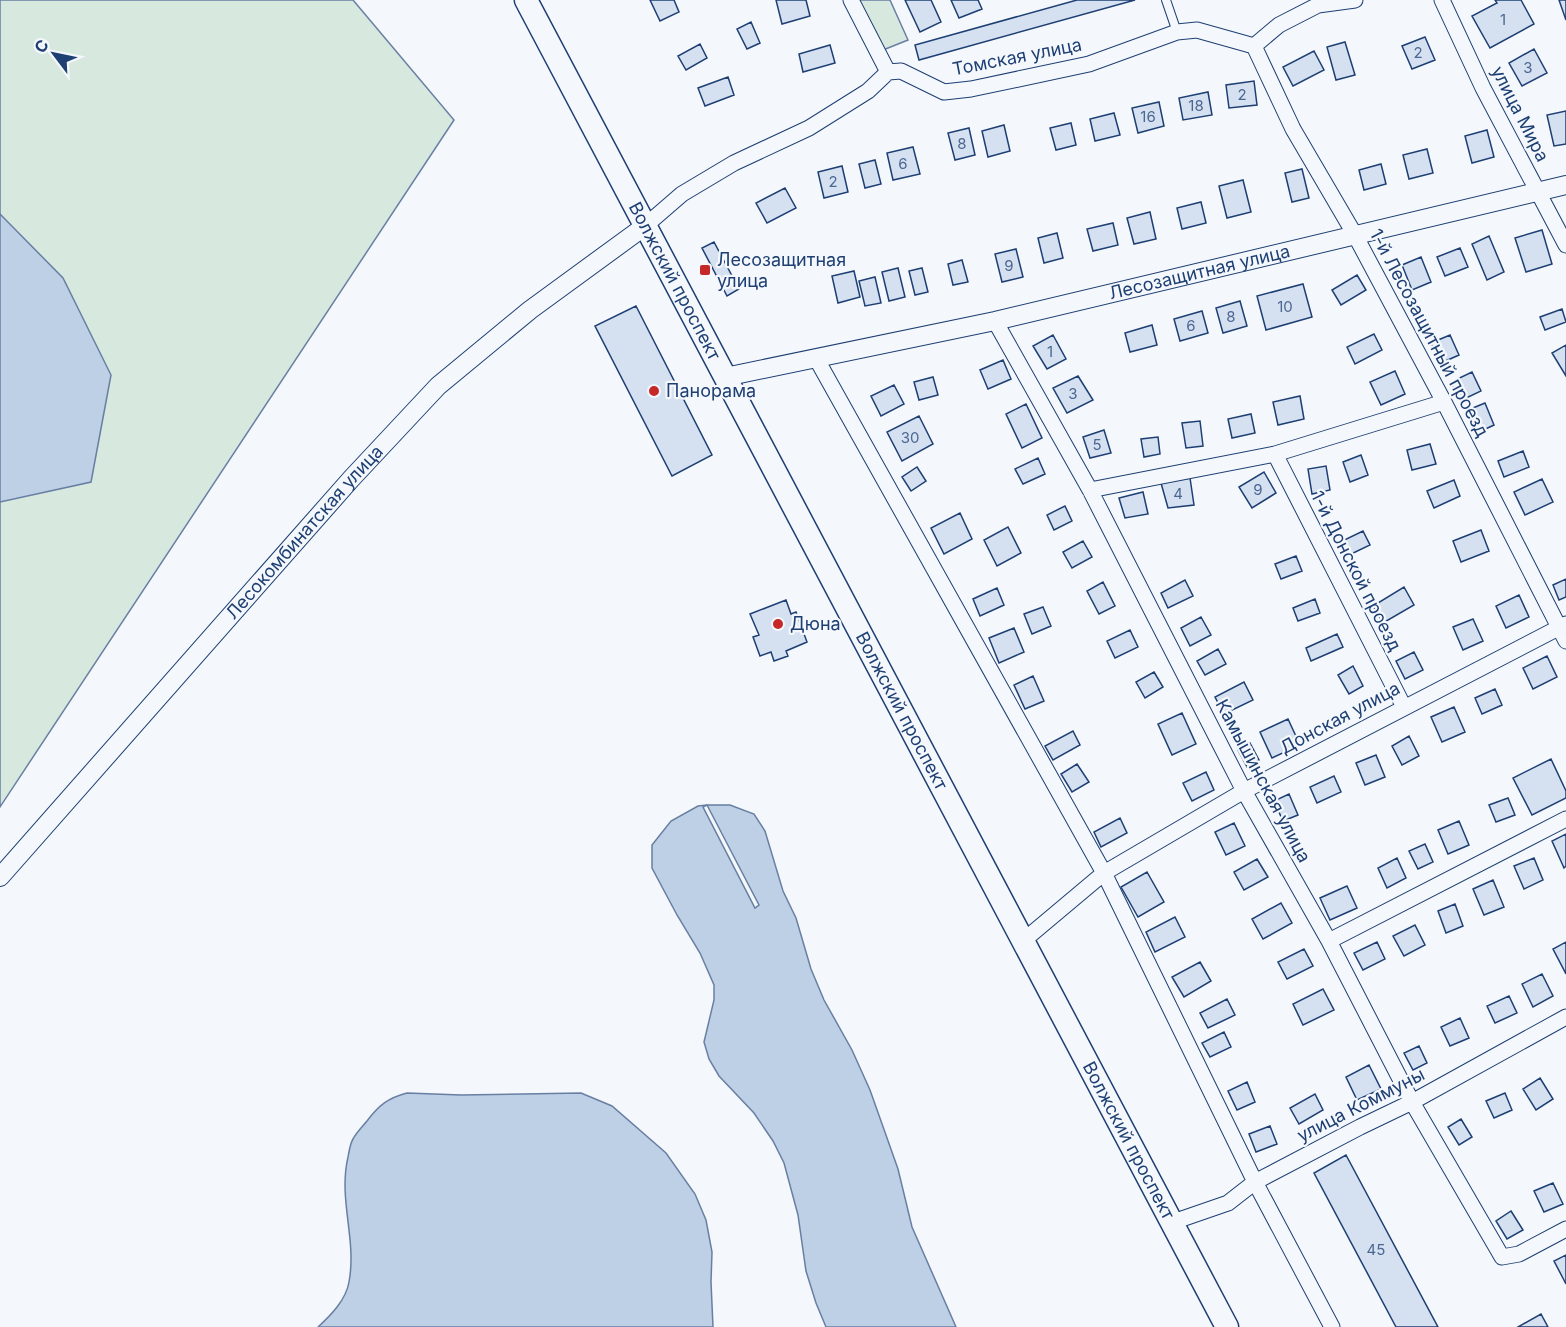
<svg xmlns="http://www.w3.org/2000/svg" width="1566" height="1327" font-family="Inter,sans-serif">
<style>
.green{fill:#d7e8df;stroke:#687fa3;stroke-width:1.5}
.water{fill:#bed0e5;stroke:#687fa3;stroke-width:1.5}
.pier{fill:#f4f7fb;stroke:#687fa3;stroke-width:1.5}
.building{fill:#d5e0f0;stroke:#1d3f73;stroke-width:1.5}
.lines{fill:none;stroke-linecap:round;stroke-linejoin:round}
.service-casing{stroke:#1d3f73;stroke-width:10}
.minor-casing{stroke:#1d3f73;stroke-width:17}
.tertiary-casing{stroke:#1d3f73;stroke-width:20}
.primary-casing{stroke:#1d3f73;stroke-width:25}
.service{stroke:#f4f7fb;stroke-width:8}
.minor{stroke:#f4f7fb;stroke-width:15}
.tertiary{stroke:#f4f7fb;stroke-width:18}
.primary{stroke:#f4f7fb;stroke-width:22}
.poi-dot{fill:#c62828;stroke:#f4f7fb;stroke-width:2}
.labels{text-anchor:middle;stroke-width:4.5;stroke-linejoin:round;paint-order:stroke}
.number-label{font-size:15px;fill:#4b6792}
.street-label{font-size:18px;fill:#1d3f73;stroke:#f4f7fb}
.poi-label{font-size:18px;fill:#1d3f73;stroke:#f4f7fb;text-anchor:start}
</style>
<rect width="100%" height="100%" fill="#f4f7fb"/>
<path class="green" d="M0 0H353L454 120 0 807Z
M856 0H890L908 40 883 50Z"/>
<path class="water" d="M0 214 63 278 111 375 91 482 0 502Z
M707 805H730L754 814 765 831 783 891 796 918 811 969 824 1000 852 1050 870 1090 898 1169 912 1227 956 1327H826L816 1303 806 1271 798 1215 784 1163 773 1141 754 1113 719 1076 709 1059 704 1042 714 1000V985L700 953 677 915 652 868V845L671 821 698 806Z
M407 1093 461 1095 581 1093 612 1106 666 1153 695 1194 706 1220 712 1252 711 1282 713 1327H318C331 1315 346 1300 349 1282 357 1239 338 1200 348 1157 349 1152 350 1144 353 1139 356 1133 362 1127 367 1121 379 1105 388 1098 407 1093Z"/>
<path class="pier" d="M707 805 759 905 755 908 703 807Z"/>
<path class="building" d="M650 0H674L679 12 660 21Z
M776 0H806L810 16 782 24Z
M905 0H931L941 22 920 32Z
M951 0H978L982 9 959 18Z
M1077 0H1135L919 60 915 45Z
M1495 0H1521L1534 24 1490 48 1472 16 1497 3Z
M1559 0H1566V20Z
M751 22 760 43 747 49 737 29Z
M1425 37 1435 60 1412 69 1402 46Z
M1345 42 1355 75 1336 80 1327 47Z
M700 44 707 58 686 70 678 56Z
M830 45 835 63 803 72 799 54Z
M1534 49 1547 73 1522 86 1509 63Z
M1314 51 1324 70 1293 86 1283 67Z
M728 77 734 95 705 106 698 88Z
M1254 81 1257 105 1229 108 1226 85Z
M1208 92 1212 115 1183 120 1179 98Z
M1159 102 1164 126 1138 133 1132 108Z
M1566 111V144L1554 146 1547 115Z
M1114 113 1120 135 1095 141 1090 119Z
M1071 123 1076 145 1056 150 1050 128Z
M1004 125 1010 151 988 157 982 131Z
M969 128 975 155 955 160 948 133Z
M1487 130 1494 157 1472 163 1465 136Z
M913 147 920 174 893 180 887 153Z
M1427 149 1433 173 1409 179 1403 155Z
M875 160 881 184 865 188 859 164Z
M1381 164 1386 184 1364 190 1359 170Z
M842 166 848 192 824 198 818 172Z
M1302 169 1309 198 1292 202 1285 173Z
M1243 180 1251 212 1227 218 1219 186Z
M785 188 796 208 767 223 756 203Z
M1201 202 1206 223 1182 229 1177 208Z
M1150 212 1156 239 1134 244 1127 218Z
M1113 223 1118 245 1093 251 1087 229Z
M1542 230 1552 264 1526 272 1515 238Z
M1057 233 1063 258 1044 263 1038 238Z
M1489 236 1504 272 1487 280 1472 244Z
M714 242 739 289 727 296 702 248Z
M1460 248 1468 267 1445 276 1437 257Z
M1016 249 1023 277 1002 282 995 254Z
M1421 257 1431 282 1412 290 1402 265Z
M962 260 968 282 953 285 948 264Z
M898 268 905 297 889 301 882 272Z
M922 268 928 292 915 295 909 271Z
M854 271 860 297 838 303 832 276Z
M1357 275 1366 290 1341 305 1332 290Z
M875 277 881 303 865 306 859 281Z
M1303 284 1312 317 1266 330 1257 296Z
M1240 301 1247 326 1223 333 1216 308Z
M636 306 712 455 672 476 595 326Z
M1562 309 1566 322 1545 330 1540 317Z
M1202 311 1208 333 1180 341 1174 319Z
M1152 325 1157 345 1130 352 1125 333Z
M1374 334 1382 350 1355 364 1347 347Z
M1053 335 1066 359 1047 369 1033 346Z
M1450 335 1459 355 1441 363 1431 343Z
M1566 345V376L1552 353Z
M1003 360 1011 379 988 389 980 370Z
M1395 371 1405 394 1381 405 1370 382Z
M1472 372 1481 391 1460 401 1451 382Z
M1078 376 1093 400 1067 413 1053 388Z
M933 377 938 395 919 400 914 382Z
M894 385 904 404 881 416 871 396Z
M1300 396 1304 419 1278 425 1273 402Z
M1485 403 1494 425 1477 433 1468 410Z
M1026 404 1042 438 1022 448 1006 414Z
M1251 414 1255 433 1232 438 1228 419Z
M919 416 933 444 902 461 887 432Z
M1200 421 1203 446 1186 448 1182 423Z
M1104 430 1111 453 1090 458 1083 437Z
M1158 437 1160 454 1144 457 1141 439Z
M1430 444 1436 464 1412 470 1407 450Z
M1523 451 1529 467 1504 477 1498 461Z
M1361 455 1368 475 1350 482 1343 462Z
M1038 458 1045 474 1023 484 1015 469Z
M1326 466 1330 490 1312 494 1308 469Z
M917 467 926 481 911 491 902 477Z
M1264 472 1276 493 1252 508 1239 487Z
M1190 478 1194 505 1168 508 1161 483Z
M1542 479 1553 502 1525 515 1514 492Z
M1454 480 1460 496 1434 508 1427 491Z
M1143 492 1148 514 1125 518 1119 498Z
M1065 506 1072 521 1054 530 1047 515Z
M960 513 972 539 944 554 931 528Z
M1008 527 1021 553 997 566 984 540Z
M1481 530 1489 551 1461 562 1453 541Z
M1363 531 1370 545 1345 557 1338 543Z
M1083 541 1092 557 1072 568 1063 552Z
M1296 556 1302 571 1281 579 1275 564Z
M1566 579V597L1559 600 1553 585Z
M1185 580 1193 596 1168 608 1161 593Z
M1103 582 1115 606 1099 614 1087 591Z
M1404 587 1414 605 1383 623 1373 606Z
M997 588 1004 605 980 616 973 599Z
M1519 595 1529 617 1506 628 1496 606Z
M1315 599 1320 613 1298 621 1293 608Z
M786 600 791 614 796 612 807 642 786 651 788 656 774 661 771 652 760 656 753 637 759 635 750 614Z
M1043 607 1051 626 1032 634 1024 614Z
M1201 617 1211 635 1190 646 1181 628Z
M1473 619 1483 641 1463 650 1453 627Z
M1014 628 1024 652 999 663 989 638Z
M1130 630 1138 647 1115 658 1107 641Z
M1337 634 1343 647 1311 661 1306 648Z
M1218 649 1226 664 1205 675 1197 661Z
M1414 652 1423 670 1405 679 1396 661Z
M1547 656 1557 677 1533 689 1523 668Z
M1353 666 1363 686 1349 694 1338 675Z
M1154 672 1163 687 1145 698 1136 682Z
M1033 676 1044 701 1025 709 1014 685Z
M1244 682 1253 700 1224 714 1215 697Z
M1495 689 1502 705 1482 714 1475 698Z
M1454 707 1465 732 1442 742 1431 717Z
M1182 713 1196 744 1172 755 1158 724Z
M1288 719 1300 745 1272 758 1260 732Z
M1073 731 1080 745 1053 760 1045 746Z
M1409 736 1419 756 1402 765 1392 746Z
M1250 743 1259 760 1247 767 1238 750Z
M1376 755 1385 777 1365 785 1356 763Z
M1551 759 1566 791V798L1532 815 1513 778Z
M1077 764 1089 782 1072 792 1061 774Z
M1206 772 1214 790 1192 801 1183 783Z
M1334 776 1341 792 1317 803 1310 787Z
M1289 794 1298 815 1283 821 1274 801Z
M1508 798 1515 815 1496 822 1489 805Z
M1120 818 1127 833 1101 847 1094 832Z
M1459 821 1469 845 1448 854 1438 830Z
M1234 823 1245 846 1226 855 1215 832Z
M1566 834V866L1564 868 1552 841Z
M1425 844 1433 862 1418 869 1409 851Z
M1397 858 1406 878 1387 888 1378 868Z
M1534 858 1543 880 1524 889 1514 866Z
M1257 859 1268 877 1244 890 1234 872Z
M1147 872 1164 902 1138 917 1121 887Z
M1493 880 1504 907 1484 915 1473 889Z
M1347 886 1357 908 1330 920 1320 898Z
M1281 903 1292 923 1263 939 1252 919Z
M1455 904 1463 926 1446 933 1438 911Z
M1175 917 1185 937 1155 952 1146 932Z
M1415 925 1425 945 1404 956 1393 936Z
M1377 942 1385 959 1363 970 1354 953Z
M1566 942V974L1553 949Z
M1304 949 1313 966 1287 979 1278 962Z
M1200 962 1211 981 1184 997 1172 977Z
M1542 974 1553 996 1533 1007 1522 984Z
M1323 989 1334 1010 1303 1025 1293 1004Z
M1509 996 1517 1013 1495 1023 1487 1006Z
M1227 999 1235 1015 1208 1028 1200 1013Z
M1460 1018 1469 1038 1450 1046 1441 1027Z
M1224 1032 1231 1047 1210 1057 1202 1043Z
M1419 1046 1427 1063 1413 1070 1404 1053Z
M1369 1065 1381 1089 1357 1100 1346 1077Z
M1540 1078 1553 1099 1536 1110 1523 1089Z
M1247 1082 1255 1102 1237 1110 1228 1091Z
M1505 1093 1512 1110 1494 1118 1486 1101Z
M1315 1094 1323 1110 1299 1124 1290 1108Z
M1461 1119 1472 1137 1459 1145 1448 1127Z
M1270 1126 1277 1144 1256 1152 1249 1134Z
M1346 1155 1438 1327H1396L1314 1173Z
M1553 1183 1563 1204 1544 1212 1534 1191Z
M1511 1211 1523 1230 1507 1239 1496 1221Z
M1566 1255V1284L1554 1261Z
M1541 1314 1548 1327H1518Z"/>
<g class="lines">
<g class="service-casing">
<path id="service" d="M1166 0 1177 32"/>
</g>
<g class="minor-casing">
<path id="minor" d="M851 0 888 72
M1442 0 1483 88 1566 245
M1254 46 1293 129 1355 235 1444 402 1566 641
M645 226 682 194 734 163 809 128 868 91 888 72 901 71 944 92 971 89 1089 64 1177 32 1197 30 1254 46 1279 25 1318 5 1355 0
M995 321 1090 490 1244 791 1329 941 1412 1102 1502 1257 1519 1254 1566 1229
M816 358 1104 873 1255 1182 1332 1327
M1275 454 1404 707
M1090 490 1275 454 1444 402
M1023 941 1104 873 1244 791 1566 624
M1329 941 1566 819
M1173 1222 1228 1203 1255 1182 1360 1127 1412 1102 1566 1017"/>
</g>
<g class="tertiary-casing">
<g id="tertiary">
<path id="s1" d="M725 377 995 321 1566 185"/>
<path id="s2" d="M0 877 351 479 438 386 530 310 645 226"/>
</g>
</g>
<g class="primary-casing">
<g id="primary">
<path id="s3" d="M526 0 1227 1327"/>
</g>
</g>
<use href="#service" class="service"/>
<use href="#minor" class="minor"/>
<use href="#tertiary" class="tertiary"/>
<use href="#primary" class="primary"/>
</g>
<g class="poi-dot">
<rect x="699" y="264" width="12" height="12" rx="3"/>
<circle cx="654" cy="391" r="6"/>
<circle cx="778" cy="624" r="6"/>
</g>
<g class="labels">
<g class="number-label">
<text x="1503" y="25">1</text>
<text x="1418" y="58">2</text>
<text x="1528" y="73">3</text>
<text x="1242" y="100">2</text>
<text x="1196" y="111">18</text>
<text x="1148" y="122">16</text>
<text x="962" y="149">8</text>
<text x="903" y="169">6</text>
<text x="833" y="187">2</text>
<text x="1009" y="271">9</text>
<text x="1285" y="312">10</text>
<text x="1231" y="322">8</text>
<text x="1191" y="331">6</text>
<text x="1050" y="357">1</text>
<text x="1073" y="399">3</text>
<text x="910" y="443">30</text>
<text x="1097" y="450">5</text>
<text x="1258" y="495">9</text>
<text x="1178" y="499">4</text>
<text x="1376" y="1255">45</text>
</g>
<g class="street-label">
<text transform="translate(1017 57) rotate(-11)" y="6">Томская улица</text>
<text transform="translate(1520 114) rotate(63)" y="6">улица Мира</text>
<text dy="6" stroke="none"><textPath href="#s1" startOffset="486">Лесозащитная улица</textPath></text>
<text dy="6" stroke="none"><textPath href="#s3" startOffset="318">Волжский проспект</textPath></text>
<text transform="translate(1429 333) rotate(62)" y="6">1-й Лесозащитный проезд</text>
<text dy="6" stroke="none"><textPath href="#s2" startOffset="460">Лесокомбинатская улица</textPath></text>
<text transform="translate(1356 571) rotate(63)" y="6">1-й Донской проезд</text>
<text dy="6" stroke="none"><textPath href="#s3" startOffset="804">Волжский проспект</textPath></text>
<text transform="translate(1340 718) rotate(-28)" y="6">Донская улица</text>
<text transform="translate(1263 781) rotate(62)" y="6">Камышинская улица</text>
<text transform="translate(1361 1105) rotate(-27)" y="6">улица Коммуны</text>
<text dy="6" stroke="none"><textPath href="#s3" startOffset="1290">Волжский проспект</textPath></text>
</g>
<g class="poi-label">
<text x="717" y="266">Лесозащитная<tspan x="717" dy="21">улица</tspan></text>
<text x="666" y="397">Панорама</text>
<text x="790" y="630">Дюна</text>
</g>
</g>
<g transform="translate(54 54) rotate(302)" stroke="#f4f7fb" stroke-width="4.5" paint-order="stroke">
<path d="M0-4.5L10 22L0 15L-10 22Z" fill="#1d3f73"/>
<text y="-9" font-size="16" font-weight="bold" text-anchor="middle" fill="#1d3f73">С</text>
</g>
</svg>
